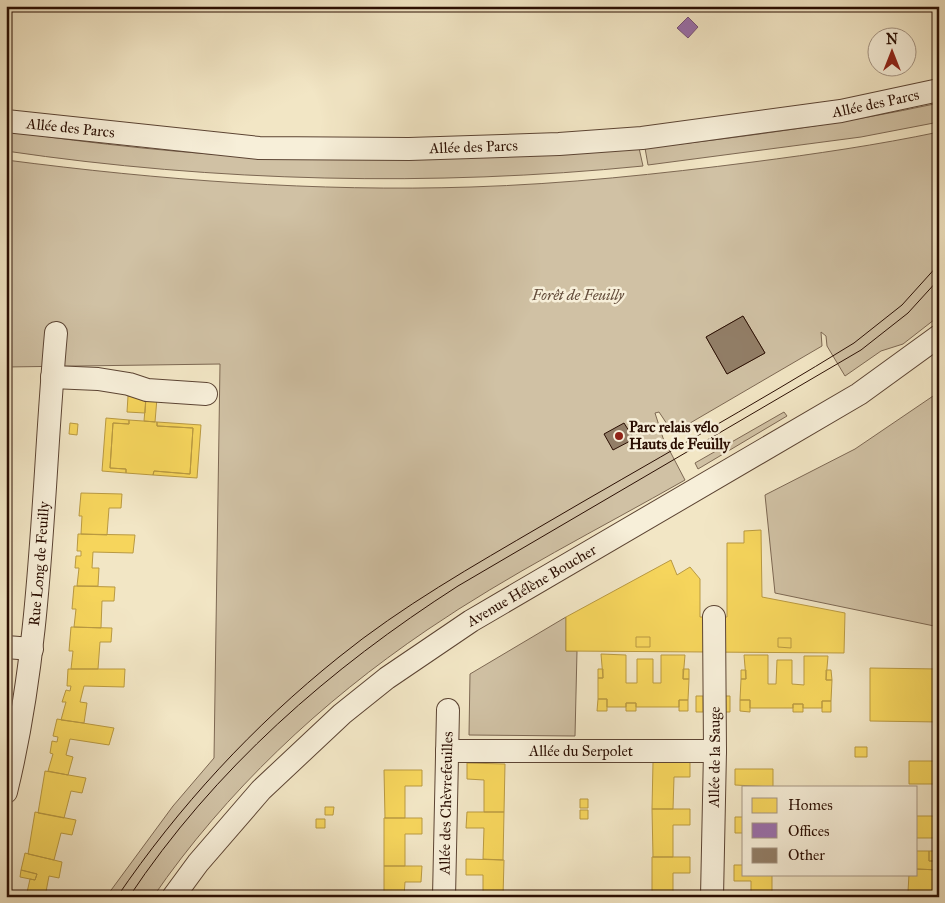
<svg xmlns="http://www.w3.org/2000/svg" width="945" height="903" font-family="'IM FELL Great Primer',serif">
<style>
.green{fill:#d0c1a4;stroke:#7d6853;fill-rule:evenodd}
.homes{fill:#f6d55c;stroke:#b99941}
.offices{fill:#9970ab;stroke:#785378}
.building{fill:#927e67;stroke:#2a0e02}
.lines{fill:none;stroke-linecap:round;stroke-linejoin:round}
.minor-casing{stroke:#5c4433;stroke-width:24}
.minor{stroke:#f7efd9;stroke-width:22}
.tram{stroke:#2a0e02;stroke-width:1}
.poi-dot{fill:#8f2418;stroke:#f7efd9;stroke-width:2}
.labels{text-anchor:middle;stroke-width:5;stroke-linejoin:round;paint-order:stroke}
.street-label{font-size:15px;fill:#2a0e02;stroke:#f7efd9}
.park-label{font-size:15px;font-style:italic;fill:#644d3b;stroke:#f7efd9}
.poi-label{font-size:15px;font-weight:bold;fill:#2a0e02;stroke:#f7efd9;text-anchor:start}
</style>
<rect width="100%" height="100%" fill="#f2e6c5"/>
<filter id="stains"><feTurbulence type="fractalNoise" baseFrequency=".004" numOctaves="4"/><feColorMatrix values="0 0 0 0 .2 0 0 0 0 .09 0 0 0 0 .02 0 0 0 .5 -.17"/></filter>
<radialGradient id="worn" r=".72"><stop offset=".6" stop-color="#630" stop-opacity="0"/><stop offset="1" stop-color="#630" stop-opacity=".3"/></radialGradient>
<path class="green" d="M939 103V122L861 137 648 165 645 148C744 137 842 124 939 103Z
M6 131C96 144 186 154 277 158 398 162 519 157 639 148L643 166C432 187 216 182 6 151Z
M939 132V316L903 344 881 351 845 376 827 346 826 336 821 332 822 346 673 433 659 412 655 413 663 438 685 480C599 529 509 574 427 630 321 702 226 791 153 897H106L173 806 214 758 220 364 6 367V160C160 180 316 192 471 187 566 184 659 174 753 162 815 154 877 145 939 132ZM743 316 765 353 727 374 706 337Z
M939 392V627L775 593 765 495 855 449Z
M784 412 787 416 698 469 695 463Z
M566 617V651H577L575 736 469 735 470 674Z"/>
<path class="homes" d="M128 396 146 397 145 413 127 412Z
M146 397 157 398 155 422 144 421Z
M106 418 129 420V424L113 423 110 468 126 469V473L102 471Z
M129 420 157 422V426L193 428 190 474 154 471 153 475 126 473V469L110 468 113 423 129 424Z
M157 422 201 425 197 478 153 475 154 471 190 474 193 428 157 426Z
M70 423 78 424 77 435 69 434Z
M81 493 122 494 121 508H109L107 535 81 534 82 516H79Z
M761 530 762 597 845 613 844 653 566 651V617L671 560 677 575 690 567 700 579V617H727V543H744V531Z
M78 534 135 535 133 553 93 552 92 568H99L98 586H77L79 568H75L76 556H81V551H77Z
M74 586 115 587 114 601H102L101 628 74 627 76 609H72Z
M71 627 112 628 111 642H100L98 669H71L73 651H69Z
M636 637H650V647H636Z
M778 638H791V648L778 647Z
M601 654 626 655V683H637V659H653V683H661V655H685L683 679H689L688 700H679V707H636V703H626V707H607V699H598V678H603Z
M744 655H768V684H776L777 660H792V684L804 685V656H828L826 680H832L831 701H822V708H803V704H793V708H750V700H740L741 679H746Z
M870 668 939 669V722L870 721Z
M68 669H125L124 687 84 686 80 702 87 703 84 723 61 720 66 702H62L66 690 70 691 71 686H67Z
M598 669H603V678H598Z
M683 669H689V679H683Z
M741 670H746V679H741Z
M826 670H831L832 680H826Z
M696 696H703V712H696Z
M724 696H730V712H724Z
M598 699H607V711H597Z
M679 700H688V711H679Z
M740 700H750V712L740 711Z
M822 701H831V712H822Z
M626 703H636V711H626Z
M793 704H803V712H793Z
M57 719 114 728 109 745 70 739 66 755 73 757 68 775 48 771 53 754 50 753 52 741 57 742 58 737 53 736Z
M855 747H867V757H855Z
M909 761H939V784H909Z
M653 762H690V777H674L673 809H652Z
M467 763 505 764 504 812H484V780L467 779Z
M735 769H773V787L735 785Z
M384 770H422V786H405V818H385Z
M45 771 86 778 82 793 71 791 64 818 38 813Z
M580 799H588V808H580Z
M325 807H334L333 815H325Z
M652 809H690V825H673V857H653Z
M580 810H588V819H580Z
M35 812 76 820 72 835 61 833 54 860 28 854Z
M467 812H504L503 860 483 859 484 828H466Z
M916 816H939V838H916Z
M735 817H744V833H735Z
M384 818H422V834H405V866H384Z
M316 819H325V828H316Z
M916 851H929V861H939V870L916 869Z
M929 851H939V861H929Z
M25 853 62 862 59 878 49 876 45 897H26L30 879 35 880 37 874 21 870Z
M652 857H690V873H673V897H652Z
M466 859 504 860 503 897H483V875H466Z
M734 865H744V874H772V897H751V881H734Z
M384 866H422L421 882H405L404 897H384Z
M916 869 939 870V892H908L909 874H916Z
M21 870 37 874 35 880 20 877Z"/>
<path class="offices" d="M369 6H427L369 9Z
M688 17 698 27 688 38 677 28Z"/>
<path class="building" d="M743 316 765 353 727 374 706 337Z
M624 423 634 439 613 450 604 434Z"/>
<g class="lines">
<g class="minor-casing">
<g id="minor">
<path id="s1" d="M6 121 259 148 409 149 559 144 642 138 841 111 939 90"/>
<path d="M52 377 98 379 129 384 147 390 206 394"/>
<path d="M6 647 32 649"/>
<path id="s2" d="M447 751H715"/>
<path id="s3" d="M6 792C43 642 42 486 56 333"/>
<path id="s4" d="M173 897 198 863 261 790 342 714 387 678 471 621 859 394 939 336"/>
<path id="s5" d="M444 897 448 710"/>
<path id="s6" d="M712 897 715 751 714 617"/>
</g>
</g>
<use href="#minor" class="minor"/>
<path class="tram" d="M117 897C179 806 253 726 339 657 402 606 473 566 543 525 647 464 752 406 854 343L902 305 939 264
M129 897C214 769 330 668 458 586L861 350 908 313 939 279"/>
</g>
<circle class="poi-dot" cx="619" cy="436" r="5"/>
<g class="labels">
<g class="street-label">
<text dy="5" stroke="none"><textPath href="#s1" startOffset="874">Allée des Parcs</textPath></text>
<text dy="5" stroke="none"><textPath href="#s1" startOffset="65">Allée des Parcs</textPath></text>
<text dy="5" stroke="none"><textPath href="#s1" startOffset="469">Allée des Parcs</textPath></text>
<text dy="5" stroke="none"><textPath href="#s3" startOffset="231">Rue Long de Feuilly</textPath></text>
<text dy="5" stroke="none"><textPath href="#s4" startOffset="479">Avenue Hélène Boucher</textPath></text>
<text dy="5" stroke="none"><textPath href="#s2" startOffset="134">Allée du Serpolet</textPath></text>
<text dy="5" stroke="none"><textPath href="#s6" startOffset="140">Allée de la Sauge</textPath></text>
<text dy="5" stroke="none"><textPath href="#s5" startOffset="94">Allée des Chèvrefeuilles</textPath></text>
</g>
<g class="park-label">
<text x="578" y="300">Forêt de Feuilly</text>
</g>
<g class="poi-label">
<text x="629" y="432">Parc relais vélo<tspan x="629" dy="17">Hauts de Feuilly</tspan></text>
</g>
</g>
<rect width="945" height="903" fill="none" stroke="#f2e6c5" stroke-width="25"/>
<rect x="8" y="8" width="930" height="888" fill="none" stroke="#2a0e02" stroke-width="2.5"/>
<rect x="12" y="12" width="920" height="878" fill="none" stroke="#2a0e02"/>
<rect x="742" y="786" width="175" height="90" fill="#f7efd9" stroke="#a59583"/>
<rect x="752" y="798" width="25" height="15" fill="#f6d55c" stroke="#a59583"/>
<text x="788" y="810" font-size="15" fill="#2a0e02">Homes</text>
<rect x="752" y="823" width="25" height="15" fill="#9970ab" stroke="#a59583"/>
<text x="788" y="836" font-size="15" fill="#2a0e02">Offices</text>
<rect x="752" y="848" width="25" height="15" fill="#927e67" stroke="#a59583"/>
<text x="788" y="860" font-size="15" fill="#2a0e02">Other</text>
<g transform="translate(892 52)"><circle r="24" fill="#f7efd9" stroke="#a59583"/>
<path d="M0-4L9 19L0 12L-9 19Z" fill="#8f2418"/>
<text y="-8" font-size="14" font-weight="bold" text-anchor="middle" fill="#2a0e02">N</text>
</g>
<rect width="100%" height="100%" filter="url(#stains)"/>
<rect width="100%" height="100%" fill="url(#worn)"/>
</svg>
